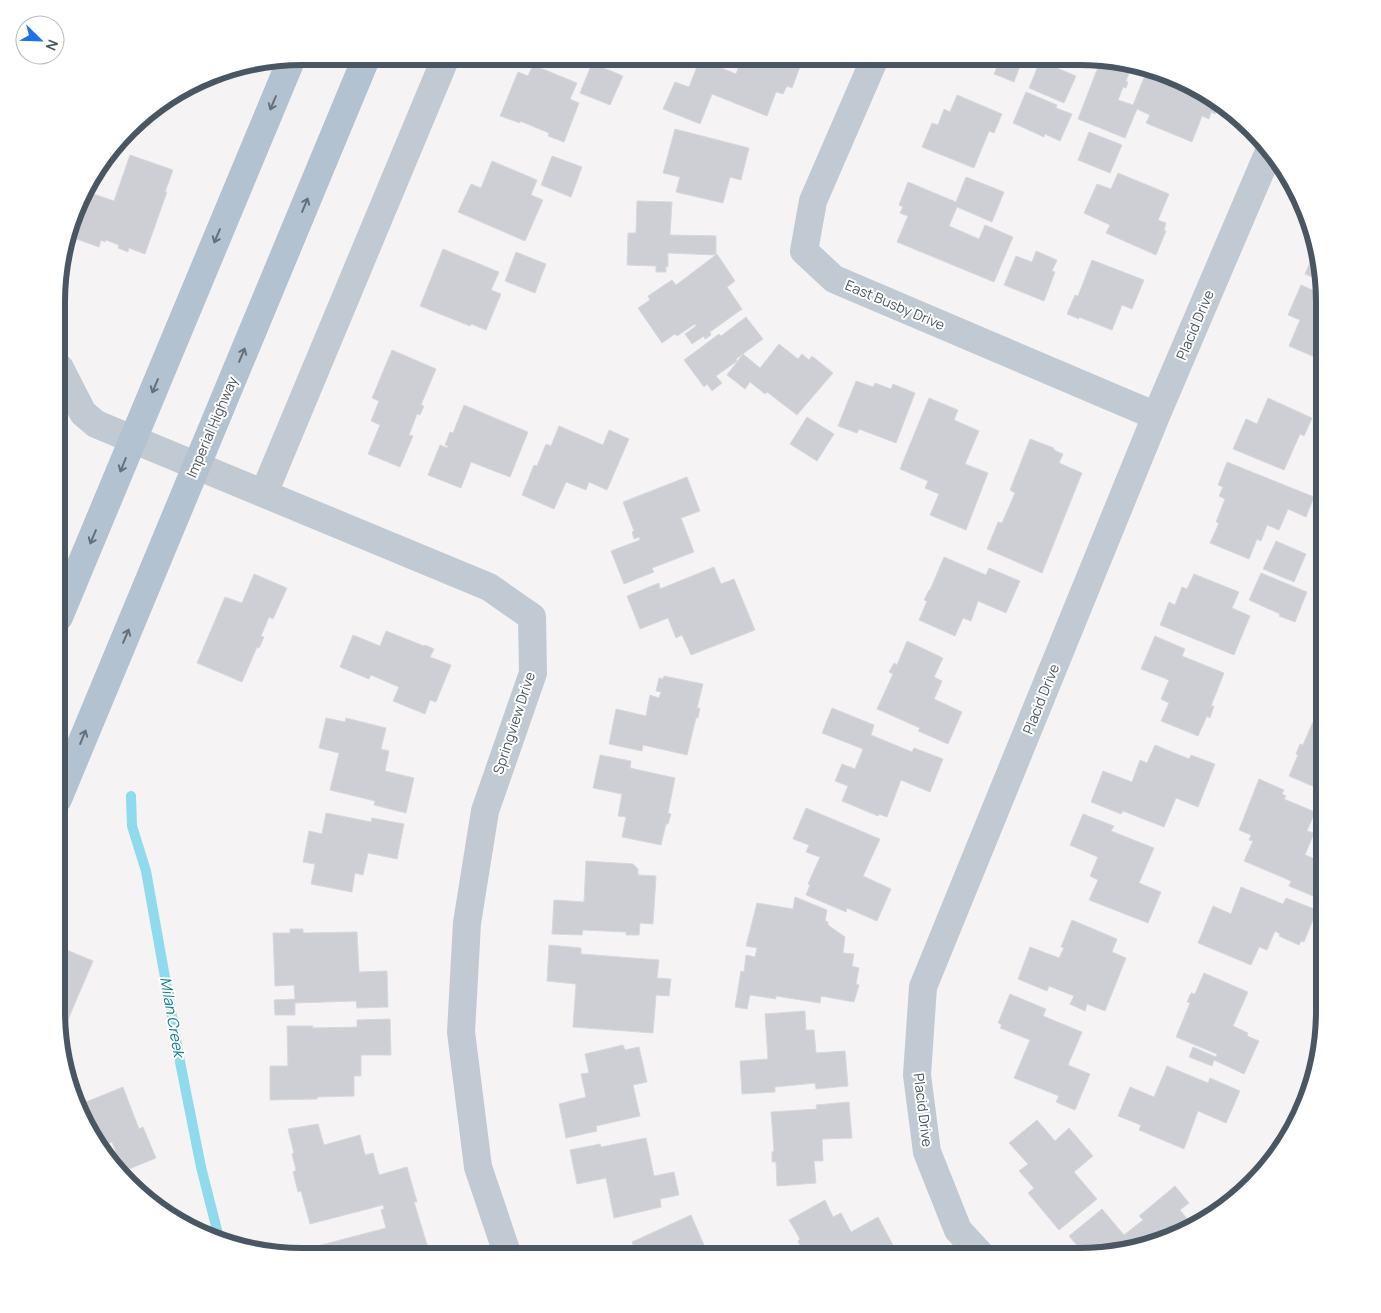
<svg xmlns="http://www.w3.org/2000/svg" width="1381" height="1313" font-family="Manrope,sans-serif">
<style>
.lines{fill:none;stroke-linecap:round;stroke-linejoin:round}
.stream{stroke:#90daee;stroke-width:10}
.building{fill:#cdcfd5;stroke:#d7d9de}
.minor{stroke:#c1cad2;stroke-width:28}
.major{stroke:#b3c2d1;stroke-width:28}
.oneway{stroke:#64717d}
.labels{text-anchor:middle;stroke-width:4;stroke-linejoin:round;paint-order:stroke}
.street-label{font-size:14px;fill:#4a5661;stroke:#fff}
.water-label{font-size:15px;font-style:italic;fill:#0c7c9b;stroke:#fff}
.rim{fill:none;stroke:#4a5661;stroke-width:6}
</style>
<rect width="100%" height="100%" fill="#f5f3f3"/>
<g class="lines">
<path class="stream" d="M131 796 132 826 146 871 181 1067 201 1167 219 1238"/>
</g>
<path class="building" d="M742 57H785L801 64 792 88 787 86 783 94 776 92 767 116 712 94 700 124 663 109 675 82 689 87 700 59 736 74Z
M1001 58H1023L1014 82 994 74Z
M1040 61 1076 76 1064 103 1029 88Z
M1100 62 1129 73 1126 81 1128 82 1126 88 1123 87 1118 100 1133 105 1147 70 1202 89 1219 104 1215 114 1211 112 1209 119 1202 116 1192 142 1146 123 1150 115 1137 109 1125 138 1078 119Z
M592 63 623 76 610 105 580 93Z
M533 65 577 83 570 99 579 103 564 142 548 136 549 133 520 121V123L500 116 518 72 528 76Z
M1026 92 1057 105 1056 108 1072 114 1060 141 1045 134 1044 137 1013 123Z
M957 95 1002 114 994 133 989 131 974 168 922 147 932 123 938 125 944 109 950 112Z
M675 129 749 148 741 180 730 177 723 203 676 192 680 177 663 173Z
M1089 132 1122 145 1110 173 1078 160Z
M130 155 173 170 165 192H167L145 254 129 248 128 252 118 248 119 245 106 240 105 242 101 240 99 247 68 236 85 191 114 201Z
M552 156 582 167 571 197 541 185Z
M492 161 537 180 531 195 543 200 525 241 458 212 471 184 481 188Z
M1118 173 1169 194 1158 220 1166 223 1164 230 1166 231 1156 255 1106 233 1110 225 1084 213 1097 184 1111 189Z
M966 177 1004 192 992 222 957 207 949 226 979 239 985 225 1013 237 994 282 897 242 908 216 900 213 903 207 899 205 908 182 956 202Z
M637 201 672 202 670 235 716 236V255L668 253V267L666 266V272H656V266L627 265 628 233H636Z
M1316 248 1323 282 1305 274Z
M443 249 499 272 491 290 501 294 486 330 471 324 470 326 420 306Z
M1036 251 1057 260 1052 271 1055 272 1044 301 1004 285 1016 256 1032 262Z
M516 252 546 264 535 293 505 281Z
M717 254 735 281 727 287 742 309 710 332 711 335 705 339 704 336 692 344 685 334 696 326 695 324 677 336 675 334 662 343 638 308 650 300 648 296 672 280 676 285Z
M1092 260 1144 280 1132 309 1122 305 1112 330 1079 317V319L1067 314 1075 295 1078 296Z
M1301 285 1324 295V361L1289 346 1300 320 1288 315Z
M746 317 763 339 736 359 737 361 716 376 722 383 712 391 707 384 704 387 684 360 719 334 721 336Z
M779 344 798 359 802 354 809 360 812 356 833 373 797 415 767 392 765 394 750 382 745 389 727 375 743 354 760 368Z
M392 350 436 369 421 405 424 406 420 415 417 414 409 435 413 436 400 467 368 454 380 425 371 421 379 401 372 398Z
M856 381 873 387 875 383 891 389 893 384 915 393 896 443 859 429 857 433 838 426Z
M929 398 958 410 954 420 979 431 965 464 988 473 966 530 930 515 939 494 925 488 928 481 900 469Z
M1268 398 1312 418 1304 436 1300 434 1284 470 1233 449 1246 419 1257 424Z
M464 405 528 432 510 477 471 462 461 488 428 475 440 445 447 448 448 446 445 445 450 432 453 433Z
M807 417 834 434 817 461 790 444Z
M559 426 603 445 609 430 629 439 607 490 589 482 586 490 566 482 554 509 522 495 534 465 537 466 546 444 551 446Z
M1030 439 1054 448V450L1063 454 1059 463 1082 473 1042 573 987 549 998 522 1002 523 1015 493 1010 490Z
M1227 462 1314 497 1306 517 1288 509 1279 530 1267 525 1261 541 1257 539 1249 559 1210 543 1219 523 1216 522 1225 499 1219 496 1223 487 1218 485Z
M687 477 700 511 681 518 694 552 652 568 654 572 624 584 611 551 640 540 639 537 634 539 632 532 634 531 623 502Z
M1276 541 1306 554 1294 582 1263 569Z
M944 557 986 575 989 568 1020 581 1006 613 978 601 971 621 963 618 955 636 919 620 927 601 924 600 929 590H930Z
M714 567 721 584 734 579 755 630 691 655 682 635 676 638 668 618 640 629 627 596 659 583 660 589Z
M1261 573 1307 592 1295 622 1279 616 1280 614 1249 600Z
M254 574 287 588 273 619 269 617 261 636 264 637 259 648 257 647 242 682 197 663 225 597 242 603Z
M1194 574 1239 592 1232 608 1250 616 1234 655 1160 625 1169 602 1175 605 1182 587 1187 589Z
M1324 615V634L1317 631Z
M386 631 424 646 425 645 434 649 430 657 451 665 436 702 430 700 425 714 393 701 399 687 371 675 369 679 340 667 353 635 380 646Z
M1155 636 1185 649 1182 656 1224 673 1211 706H1214L1210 718 1207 716 1198 736 1161 721 1169 703 1161 699 1169 680 1141 669Z
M907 641 943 658 934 677 942 681 934 699 962 712 948 744 918 731 920 728 877 709 893 674 889 672 894 663 897 665Z
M664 676 703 684 697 708H700L698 718H696L687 755 643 745 642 751 609 744 616 709 646 716 650 695 659 698 661 692 656 691 659 678 663 679Z
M832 708 874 725 871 735 912 752 914 748 943 759 930 792 901 780 887 817 879 814 878 816 842 801 848 786 835 781 842 764 855 769 863 749 822 733Z
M1318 710 1324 713V791L1289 776 1298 755 1296 754 1300 744 1303 745Z
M326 718 345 722 346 718 386 728 381 749 389 751 385 771 414 778 406 813 374 805 375 801 330 790 339 753 319 748Z
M1155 745 1189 759 1191 755 1215 764 1198 807 1176 798 1164 827 1123 811 1121 814 1091 802 1103 771 1132 782 1140 760 1147 763Z
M600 755 631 761 630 768 675 778 668 813 671 814 668 824H666L661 845 622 837 626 817 618 816 622 794 593 788Z
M1259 779 1284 790 1282 794 1286 796 1284 799 1315 812 1307 831 1314 833 1305 855 1324 862V889L1320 899 1289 886 1291 881 1244 861 1253 841 1249 840 1251 835 1239 830Z
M806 808 880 839 863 876 891 889 877 921 847 908 846 912 806 895 810 885 808 884 820 857 806 852 809 845 793 839Z
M326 813 371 822 372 818 404 824 397 859 368 853 363 875 355 873 352 892 311 884 315 864 303 862 309 831 322 834Z
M1083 814 1114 826 1111 831 1154 848 1139 883 1161 892 1148 923 1089 900 1098 880 1090 876 1098 857 1070 845Z
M586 861 633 864 638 869V875L656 876 653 924 640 923 639 935H626V932L583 930 582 935 552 934 554 900 584 902Z
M1241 887 1283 904 1286 898 1317 910 1304 942 1301 941 1299 945 1279 936 1280 934 1275 931 1267 950 1259 947 1251 965 1198 943 1213 906 1231 914Z
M795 897 827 910 825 921 828 922V925L845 937 843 953 854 954 852 966 859 968 856 984 859 985 854 1002 821 996 820 1003 776 996V999L750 995 747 1009 735 1007 741 971 744 972 746 955 755 957 757 948 746 946 757 903 793 909Z
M1072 920 1117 939 1112 952 1126 958 1105 1011 1087 1004 1085 1011 1070 1004 1074 996 1049 986 1047 991 1018 979 1030 947 1059 958 1064 948 1061 947Z
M290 929H303V933L357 932 359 972 387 971 388 1007 357 1008 356 1001 295 1003V1015H275L274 1000 295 999 294 985 275 986 273 933H290Z
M549 945 581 948V954L659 960 657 978 671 979 669 996 656 995 653 1033 573 1027 576 984 547 981Z
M57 946 93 961 67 1022 57 1018Z
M1204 973 1248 992 1233 1026 1248 1033 1247 1036 1259 1041 1244 1074 1214 1060 1212 1066 1189 1057 1193 1047 1216 1057 1217 1054 1176 1037 1190 1003 1187 1002 1191 993 1195 994Z
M1010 994 1046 1009 1043 1016 1082 1032 1068 1065 1090 1074 1075 1110 1056 1102 1059 1096 1014 1078 1030 1040 1000 1028 1002 1025 998 1023Z
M805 1011 806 1030H814L816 1053 845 1051 848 1086 816 1089 815 1083 775 1087V1092L742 1094 740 1061 768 1059 765 1014Z
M390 1019 391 1055H361V1076H354V1096L317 1097V1099L270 1100V1066H288L287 1026H313L312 1028 357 1027V1020Z
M623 1045 625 1050 639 1047 647 1082 633 1085 640 1116 596 1126 597 1131 566 1138 559 1104 586 1097 581 1074 589 1073 585 1054Z
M1167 1066 1208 1083 1210 1078 1240 1091 1226 1123 1198 1111 1184 1149 1139 1130 1141 1125 1118 1116 1130 1087 1154 1097Z
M123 1087 139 1129 143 1127 156 1158 124 1171 112 1142 99 1147 75 1105 77 1104 76 1102 84 1098 86 1102Z
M849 1102 852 1138 822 1139 823 1161H814L816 1183 777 1186 776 1162H772V1152L774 1151 771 1112 817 1109 816 1105Z
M1037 1120 1055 1141 1069 1128 1093 1156 1074 1172 1097 1199 1059 1230 1028 1193 1034 1188 1019 1171 1028 1164 1009 1143Z
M318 1124 324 1145 360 1135 365 1155 373 1153 379 1175 407 1167 417 1202H414L428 1248 398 1256H308L306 1249 386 1228 381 1210 384 1209 383 1205 310 1224 301 1191 298 1192 293 1172 296 1170 292 1154 294 1153 288 1129Z
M646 1138 654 1176 674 1172 679 1195 660 1199 661 1207 614 1218 606 1178 577 1184 570 1150 600 1144 601 1147Z
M1175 1186 1189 1203 1180 1210 1188 1220 1165 1240 1095 1256H1086L1069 1236 1102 1209 1124 1235 1143 1220 1139 1216Z
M825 1200 833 1217 841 1213 851 1232 878 1217 894 1247 877 1256H810L805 1247 802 1249 798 1241 800 1239 789 1220Z
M691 1215 707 1252 705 1253 706 1256H638L632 1242Z"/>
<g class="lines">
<path class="minor" d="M875 58 813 201 804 251 834 279 1156 416
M60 368 83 413 96 424 489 587 532 617 533 673 485 811 467 923 461 1032 478 1167 508 1256
M264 493 446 57
M982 1256 958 1230 927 1152 917 1075 923 987 1156 416 1270 149"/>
<path class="major" d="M59 617 292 58
M58 799 367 56"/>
</g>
<defs><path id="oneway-shaft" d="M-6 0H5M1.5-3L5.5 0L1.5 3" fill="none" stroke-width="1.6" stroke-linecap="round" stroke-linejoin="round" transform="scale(1.25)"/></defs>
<g class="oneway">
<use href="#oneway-shaft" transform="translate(273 103) rotate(113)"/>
<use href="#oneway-shaft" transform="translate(305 205) rotate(-67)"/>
<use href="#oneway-shaft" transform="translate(217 236) rotate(113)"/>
<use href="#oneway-shaft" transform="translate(242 355) rotate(-67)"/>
<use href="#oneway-shaft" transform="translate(155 386) rotate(113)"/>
<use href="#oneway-shaft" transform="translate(123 465) rotate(112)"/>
<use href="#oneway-shaft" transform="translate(93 537) rotate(113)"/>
<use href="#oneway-shaft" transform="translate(126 636) rotate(-67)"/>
<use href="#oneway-shaft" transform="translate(83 737) rotate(-68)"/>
</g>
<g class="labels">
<g class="street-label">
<text transform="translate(895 305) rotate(23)" y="5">East Busby Drive</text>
<text transform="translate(1195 325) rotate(-67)" y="5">Placid Drive</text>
<text transform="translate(212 427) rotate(-67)" y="5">Imperial Highway</text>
<text transform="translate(1041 699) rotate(-68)" y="5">Placid Drive</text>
<text transform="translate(514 723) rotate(-72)" y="5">Springview Drive</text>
<text transform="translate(923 1110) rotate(83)" y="5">Placid Drive</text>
</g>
<g class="water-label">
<text transform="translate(172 1017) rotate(80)" y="5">Milan Creek</text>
</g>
</g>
<path d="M0 0H1381V1313H0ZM302 65H1079A237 237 0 0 1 1316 302V1011A237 237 0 0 1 1079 1248H302A237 237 0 0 1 65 1011V302A237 237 0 0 1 302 65Z" fill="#fff" fill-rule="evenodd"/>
<path class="rim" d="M302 65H1079A237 237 0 0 1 1316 302V1011A237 237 0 0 1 1079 1248H302A237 237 0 0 1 65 1011V302A237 237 0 0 1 302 65Z"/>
<g transform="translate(40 40) rotate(113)"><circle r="24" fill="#ffffff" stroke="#b7bbc0"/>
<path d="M0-4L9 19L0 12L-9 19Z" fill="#1a73e8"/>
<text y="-8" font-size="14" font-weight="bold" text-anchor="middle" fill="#4a5661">N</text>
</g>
</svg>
